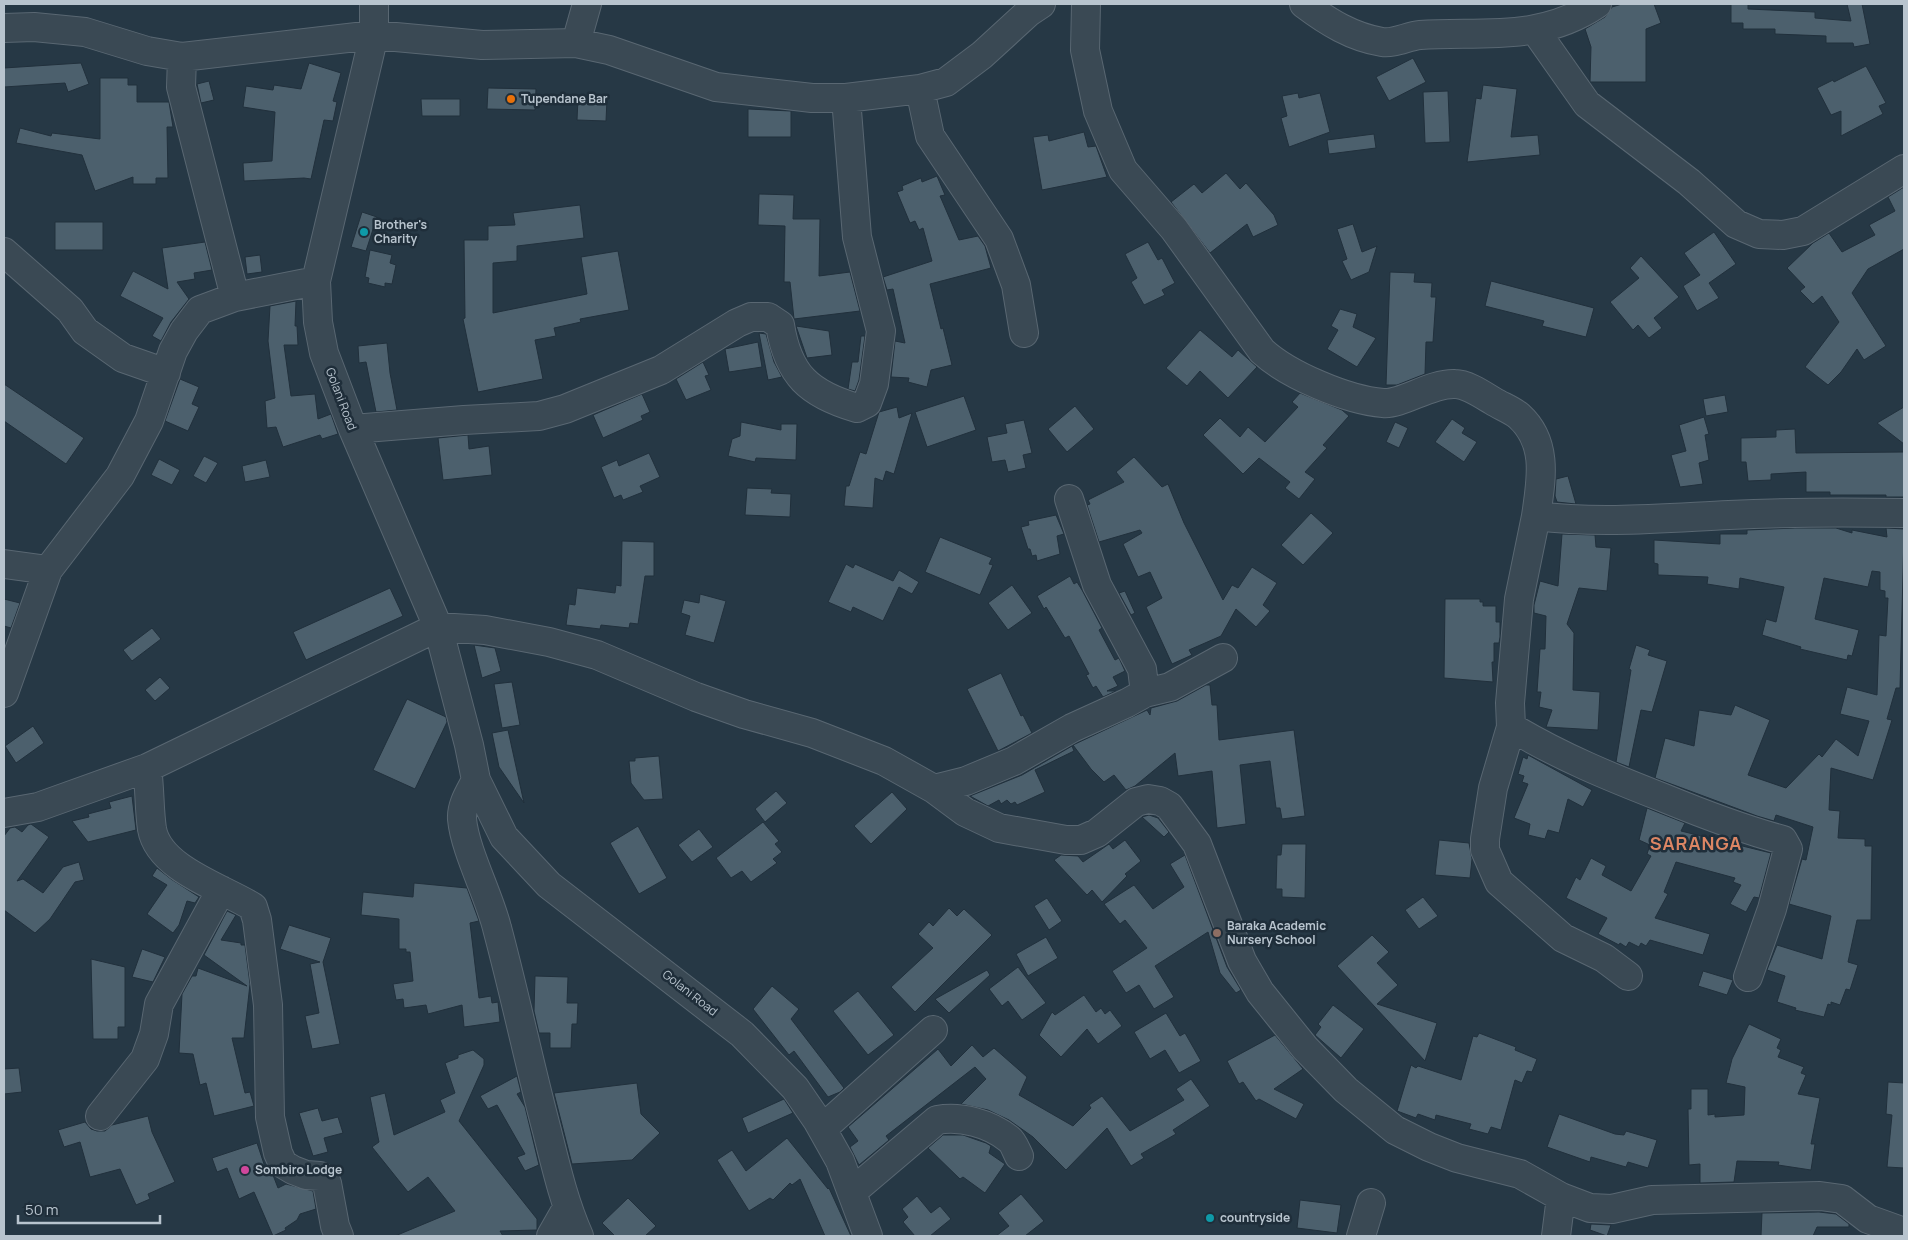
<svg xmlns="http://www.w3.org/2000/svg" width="1908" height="1240" font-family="Manrope,sans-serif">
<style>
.building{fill:#4c606d;stroke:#21303c}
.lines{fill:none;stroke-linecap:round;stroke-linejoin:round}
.minor-casing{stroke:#596772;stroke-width:30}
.minor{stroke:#3a4954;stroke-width:28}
.food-dot{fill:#e8710a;stroke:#1f2e3a;stroke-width:2}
.culture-dot{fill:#0f9aa8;stroke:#1f2e3a;stroke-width:2}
.education-dot{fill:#8d6e63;stroke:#1f2e3a;stroke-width:2}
.hotel-dot{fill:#d1479c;stroke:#1f2e3a;stroke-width:2}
.labels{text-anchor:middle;stroke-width:5;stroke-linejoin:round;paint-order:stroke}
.poi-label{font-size:12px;font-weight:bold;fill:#b8c4ce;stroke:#1f2e3a;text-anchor:start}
.street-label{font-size:12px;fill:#b8c4ce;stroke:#1f2e3a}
.district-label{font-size:18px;font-weight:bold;letter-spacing:1px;fill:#dd8664;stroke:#1f2e3a}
</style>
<rect width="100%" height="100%" fill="#263845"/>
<path class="building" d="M1622 4H1654L1661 23 1646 29V82H1590L1591 47 1585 29 1605 17 1612 7Z
M1731 4H1748V9L1815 12V18L1851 21 1847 4H1862L1870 44 1854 47 1853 43H1826V36L1775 34V29H1743V23H1731Z
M1413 58 1426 82 1389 101 1376 77Z
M81 63 89 84 68 92 65 83 4 87V68Z
M309 63 341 73 333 101 337 102 333 121 324 120 311 179 304 178 244 181 243 163 272 161 275 112 243 107 246 86 273 90 274 85 301 89Z
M1866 66 1886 103 1879 106 1883 114 1841 136V111L1831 115 1817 88 1833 80 1834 82Z
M100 78H128V85H137V102H169L173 127H167L168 178H156V184H133V177L95 191 82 155 16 143 20 128 51 136 52 133 100 139Z
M209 81 214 100 201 103 197 84Z
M1483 85 1517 89 1511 137 1538 135 1540 155 1467 162 1476 98 1481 99Z
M488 88 536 89 535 110 487 109Z
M1448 91 1450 142 1425 143 1423 92Z
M1298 93 1299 98 1320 93 1330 132 1289 147 1281 118 1287 116 1282 96Z
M578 98 607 99 606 121 577 120Z
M421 99H460V116H422Z
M748 109 791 111V137H748Z
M1084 132 1088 147 1096 146 1107 177 1042 190 1033 137 1048 135 1049 141Z
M1374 134 1376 148 1329 154 1327 140Z
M1226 173 1240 189 1246 183 1274 215 1278 225 1253 237 1247 224 1210 253 1171 202 1194 184 1202 193Z
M937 176 945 195 940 196 959 240 978 236 985 246 991 268 930 284 941 329 943 328 952 365 931 370 927 387 908 382 909 378 891 377 895 341 905 343 893 289 887 290 883 277 932 261 923 228 919 230 915 221 910 223 897 192 903 190 902 186 921 178 922 182Z
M1904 187V249L1868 269 1852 293 1886 346 1864 360 1857 349 1841 372 1828 385 1805 367 1839 322 1822 296 1813 304 1800 291 1805 287 1787 268 1813 243 1829 233 1842 252 1875 235 1869 225 1895 211 1888 197Z
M759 194 794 195 793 219H820L819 276 850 272 860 311 794 319 790 282H784L785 226 758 225Z
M580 205 584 238 517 246V261L493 263V313L587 294 581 257 618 251 629 310 580 319 581 322 554 328 556 336 535 340 543 379 478 392 463 319 465 318 464 240H488V226L515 225 513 213Z
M362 212 377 217 366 251 351 247Z
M55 222H103V250H55Z
M1353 224 1362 252 1377 246 1369 272 1351 280 1342 261 1347 259 1337 229Z
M1714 232 1736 264 1709 283 1719 298 1697 311 1683 286 1700 275 1684 253Z
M205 242 212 270 194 273 195 279 177 282 189 299 171 322 161 341 152 336 163 318 120 296 133 271 168 289 162 248Z
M1148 242 1158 260 1162 258 1175 283 1162 290 1165 295 1144 305 1131 282 1137 278 1125 254Z
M370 250 392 255 390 263 396 265 392 284 385 283V287L368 283 369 278 365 277Z
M260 255 262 272 247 274 245 257Z
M1641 256 1679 297 1654 318 1662 328 1649 338 1638 325 1633 330 1610 302 1639 278 1630 268Z
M1390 272 1415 273 1414 282 1432 283 1431 297H1436L1433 342H1426L1425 374 1397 385H1386Z
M1491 281 1594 308 1586 337 1542 326 1544 321 1485 306Z
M296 301 295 326H297L298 345H284L291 396 315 394 318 419 331 414 338 434 322 439 320 435 283 447 276 427 267 428 265 401 275 398 268 341 270 306Z
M1340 309 1357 314 1353 327 1376 338 1357 367 1327 349 1338 330 1331 326Z
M796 326 829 331 832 355 807 358Z
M1200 330 1232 357 1238 350 1257 367 1228 398 1200 371 1187 386 1166 368Z
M759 333 766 334 774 362 782 377 768 380Z
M861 336H865L859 380 855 391 848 389 852 362H858Z
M758 342 762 367 729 372 725 349Z
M387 343 390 373 397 410 376 412 366 362 359 363 358 346Z
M703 362 709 375 705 376 711 390 686 400 676 379Z
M180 379 199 387 192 404 199 407 188 431 165 421Z
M4 384 84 438 66 464 4 421Z
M1300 393 1342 410 1349 416 1323 445 1327 448 1305 472 1315 479 1299 499 1285 488 1290 482 1259 458 1243 474 1203 435 1220 418 1240 437 1248 427 1265 442 1298 407 1292 402Z
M642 394 650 412 641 416 643 420 603 438 593 415Z
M1725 395 1728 412 1706 416 1703 399Z
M964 396 976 430 927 447 915 412Z
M1075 406 1094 429 1067 452 1048 429Z
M897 407 899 418 912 413 894 474 886 471 883 481 875 478 873 508 844 506 846 486H849L860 452 866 454 879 412Z
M1904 407V444L1877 423Z
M1704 417 1709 434 1705 435 1709 460 1699 463 1703 484 1680 487 1671 455 1686 451 1679 425Z
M1452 419 1465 428 1462 433 1477 442 1464 462 1435 442Z
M1024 420 1032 453 1023 455 1026 468 1008 472 1005 460 992 462 987 437 1007 433 1005 424Z
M741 422 781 430V424H797L796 460 756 458 755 462 728 456 732 439 740 436Z
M1395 422 1408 428 1399 448 1386 442Z
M1795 429 1796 453 1904 452V497H1886V495H1830V492H1806V472L1771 474V480L1748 481 1746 462H1741V438L1776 437V430Z
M468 435 469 449 489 446 492 475 443 480 438 438Z
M649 453 660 477 640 486 643 492 623 500 621 495 614 498 601 467 617 460 619 466Z
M204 456 218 463 206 483 193 476Z
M1134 457 1162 487 1168 484 1184 523 1223 600 1232 585 1238 588 1252 567 1277 583 1263 605 1270 611 1256 627 1236 609 1221 636 1189 650 1192 655 1172 664 1146 607 1162 598 1150 572 1138 577 1123 544 1142 533 1140 530 1099 542 1087 505 1090 504 1088 500 1124 482 1116 472Z
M159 459 180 470 172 485 151 475Z
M266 460 270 477 245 482 242 466Z
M1568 476 1576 504 1557 502 1555 496 1556 479Z
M747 488 772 489 771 493 791 494 790 517 745 515Z
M1311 513 1333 533 1303 565 1281 545Z
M1056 515 1064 534 1057 536 1060 554 1037 561 1036 555 1032 556 1030 549H1028L1021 527 1029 525 1028 521Z
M1795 528H1836L1852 533V530L1887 537 1886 528 1904 529V534L1900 688H1896L1887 719 1892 720 1873 780 1831 768 1829 810 1840 811 1838 838 1865 839V846H1872L1871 920H1857L1848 962 1858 965 1850 990 1846 989 1840 1005 1831 1002V1005L1828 1004 1824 1017 1795 1010 1796 1008 1777 1002 1785 976 1767 970 1777 945 1822 959 1831 916 1789 904 1802 859 1806 860 1813 827 1776 815 1774 821 1757 816 1655 778 1665 738 1694 746 1699 710 1731 715 1735 705 1770 720 1748 775 1786 788 1819 754 1822 757 1836 739 1858 756 1869 721 1840 714 1847 687 1877 695 1879 635 1886 636 1888 598H1885V591L1880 590V572L1872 571 1868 587 1824 578 1815 619 1859 630 1852 656 1848 655 1847 660 1800 649 1801 647 1762 635 1766 619 1776 622 1784 587 1740 578 1739 589 1707 584 1708 577 1658 575V564L1654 563V540L1720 544V534H1747V530Z
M1562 534 1595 535 1596 547 1611 548 1607 591 1579 588 1567 624 1574 633 1573 690 1600 692 1598 730 1546 727 1552 710 1539 707 1541 692H1537L1540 649H1545L1546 616 1534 613V605L1540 581 1558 586Z
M940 537 992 558 989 564 993 565 980 595 925 572Z
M622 541 654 542V576H645L638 624 630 623 629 628 601 625 600 629 566 625 569 604 575 605 577 588 615 593 616 585 621 586Z
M846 564 853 568 855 564 893 581 899 570 919 582 912 594 899 587 883 621 853 607 851 612 828 602Z
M1070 576 1074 584 1077 582 1082 590 1102 628 1099 630 1115 660 1119 658 1125 671 1113 677 1118 686 1107 691H1116L1103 697 1096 686 1093 688 1086 675 1089 674 1069 636 1065 638 1046 607 1044 609 1037 596Z
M1012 585 1032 613 1008 630 988 603Z
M390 588 403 616 306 660 293 632Z
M1125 591 1135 613 1131 615 1119 593Z
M700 594 726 601 714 643 685 635 690 616 681 613 684 600 699 603Z
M4 599 20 603 11 628 4 626Z
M1445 599H1480V602H1483V606H1496V622H1500V637L1499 643H1494V662H1492L1493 682 1444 678Z
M152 628 161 639 132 661 123 650Z
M474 645 495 648 501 671 482 678Z
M1636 645 1650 650 1648 655 1667 661 1652 712 1641 710 1629 767 1616 762 1631 670 1629 669Z
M1001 673 1021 716 1023 715 1032 733 998 751 967 689Z
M160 677 170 688 155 701 145 690Z
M512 682 520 725 502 728 494 684Z
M1206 685H1210L1212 705H1217L1219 740 1294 730 1305 816 1282 819 1280 808H1276L1270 761 1240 765 1246 824 1217 828 1212 771 1178 776 1175 753 1135 786 1126 790 1114 775 1104 782 1091 769 1073 745 1147 710 1150 715 1151 708 1177 701Z
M407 699 446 717 447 722 415 789 373 770Z
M33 726 44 743 16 763 5 746Z
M508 730 524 803 499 767 492 733Z
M1072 746 1074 751 1035 770 1045 792 1017 805 1015 802 1011 804 1007 800 1001 804 999 800 988 806 970 796 1022 775Z
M1528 755 1592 790 1583 807 1568 799 1559 833 1548 830 1545 839 1528 835 1530 824 1514 818 1528 784 1522 782 1524 776 1518 774 1523 757 1527 759Z
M659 756 663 799 644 800 631 783 629 761H635V758Z
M776 791 787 803 765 822 755 809Z
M892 792 907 809 871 844 854 826Z
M132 796 136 830 88 842 72 821 89 817 88 814 111 808 109 802Z
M1647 808 1685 823 1681 831 1771 853 1759 898 1754 897 1746 912 1730 904 1741 885 1733 882 1735 878 1676 862 1664 892 1668 894 1655 918 1710 934 1703 955 1650 940 1646 946 1641 943 1639 947 1629 942 1626 947 1620 943 1619 945 1598 934 1607 918 1566 898 1576 877 1580 880 1591 858 1606 866 1602 875 1631 891 1651 856 1647 854 1650 845 1639 840Z
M1149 815 1158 818 1169 832 1164 837 1142 817Z
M763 822 779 841 775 844 782 852 773 859 777 863 751 882 742 871 731 878 716 858Z
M31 824 49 837 17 881 23 879 43 893 63 867 79 862 84 880 75 882 50 919 35 933 4 910V836L10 828 15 827 22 832 28 825Z
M638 826 667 878 639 894 610 843Z
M699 829 713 847 692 862 678 845Z
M1125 840 1141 861 1125 874 1127 876 1102 902 1092 890 1087 895 1054 860 1061 855 1078 856 1083 862 1109 844 1113 849Z
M1439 840 1469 843 1472 859 1470 878 1435 875Z
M1282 844H1306L1305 898 1282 897V889H1276L1277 855H1281Z
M1185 855 1227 967 1241 990 1236 993 1220 973 1208 932 1155 966 1174 997 1154 1009 1139 985 1126 993 1112 971 1147 948 1125 920 1120 924 1104 904 1134 885 1153 909 1184 887 1170 864Z
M157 868 171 879 199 897 195 903 187 901 179 925 173 933 147 914 167 885 152 876Z
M414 883 467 888 479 921 470 923 479 998 491 996 492 1003 498 1002 500 1022 464 1027 462 1005 428 1014 426 1005 404 1008 403 999 396 1000 393 984 413 981 410 952H406V949H399V919L361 915 363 892 413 897Z
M1423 897 1438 916 1419 929 1405 910Z
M1047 898 1062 921 1049 930 1034 906Z
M949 908 957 916 964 909 992 935 915 1012 891 987 933 948 918 934 929 922 933 926Z
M227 911 236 915 221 940 241 943V945H245L250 984 244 1038H232L245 1093 250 1092 254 1106 214 1116 206 1083 200 1085 193 1054 179 1053 182 994 192 976H196L198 968 247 986 204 955Z
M289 925 331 938 323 962 340 1044 312 1049 305 1016 319 1013 310 964 320 962 280 949Z
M1372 935 1389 952 1377 963 1398 985 1377 1004 1437 1023 1425 1061 1337 966Z
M1046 937 1058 958 1028 976 1016 954Z
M142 949 165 957 153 982 132 977Z
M91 959 125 967V1027H118V1039H93Z
M1018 967 1046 1003 1022 1020 1008 1001 1002 1006 989 989Z
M987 970 990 975 949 1013 935 999Z
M1703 971 1733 980 1727 995 1698 986Z
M535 976 568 977 567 1003H578L577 1024H572L571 1048H550V1033H539L534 1011Z
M772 986 799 1009 791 1019 844 1088 840 1092 828 1097 794 1051 789 1055 753 1009Z
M858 991 894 1035 868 1055 833 1011Z
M1084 995 1096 1012 1101 1008 1105 1014 1110 1010 1122 1026 1098 1044 1087 1029 1061 1057 1039 1035 1052 1012 1055 1015Z
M1333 1005 1364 1029 1341 1058 1315 1035 1321 1027 1318 1024Z
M1166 1013 1180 1036 1185 1033 1201 1061 1179 1073 1165 1050 1150 1059 1134 1032Z
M1749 1024 1781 1039 1777 1048 1781 1050 1778 1057 1804 1067 1801 1073 1806 1075 1798 1094 1820 1098 1811 1144H1815L1811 1170 1778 1165 1779 1162 1737 1161 1734 1182 1700 1183V1164L1689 1165 1688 1109H1691V1089H1708V1115L1715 1114V1117L1744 1115 1745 1087 1726 1083 1732 1059Z
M1479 1033 1516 1047 1515 1050 1537 1059 1532 1072 1527 1071 1522 1083 1515 1080 1501 1130 1491 1127 1488 1134 1469 1129 1471 1124 1436 1115 1435 1120 1418 1114 1416 1118 1397 1111 1411 1065 1416 1068 1418 1066 1461 1080 1473 1036 1477 1037Z
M1275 1035 1303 1069 1274 1089 1304 1104 1296 1119 1259 1099 1256 1101 1243 1082 1239 1084 1227 1061Z
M972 1045 983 1057 994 1048 1027 1077 1019 1095 1073 1126 1091 1108 1089 1105 1102 1096 1130 1131 1184 1100 1176 1089 1191 1079 1210 1106 1173 1130 1176 1134 1141 1154 1144 1158 1131 1166 1107 1128 1066 1170 1033 1137 1009 1120 988 1110 961 1104 986 1079 975 1067 886 1136 889 1140 859 1165 850 1147 858 1141 848 1127 938 1049 951 1066Z
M473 1050 484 1059V1065L459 1121 537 1219V1230L500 1231 503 1236H395L455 1211 428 1177 408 1192 372 1147 379 1142 370 1097 385 1093 394 1135 445 1112 440 1100 455 1093 445 1063 458 1058V1055Z
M19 1068 22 1092 4 1094V1069Z
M517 1076 521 1092 517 1094 525 1107 539 1165 525 1171 517 1157 525 1154 497 1105 488 1109 480 1096Z
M1888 1082 1904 1083V1168L1887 1167 1892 1115 1886 1114Z
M637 1083 641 1114 660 1133 632 1160 572 1164 554 1093Z
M784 1099 793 1113 748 1133 742 1118Z
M318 1108 322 1121 338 1117 343 1133 324 1138 328 1152 313 1156 299 1113Z
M1559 1114 1615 1134 1624 1135 1626 1131 1657 1140 1648 1168 1628 1162 1626 1167 1591 1157 1590 1162 1547 1147Z
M148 1116 152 1132 175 1182 148 1194 150 1199 136 1205 120 1169 90 1177 80 1142 64 1147 58 1130 85 1122 91 1129 97 1131H105L112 1125Z
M943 1135H963L986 1143 991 1146 989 1153 1005 1164 985 1193 963 1177 960 1179 928 1148Z
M787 1138 828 1189 829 1188 851 1236H825L800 1179 792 1185 790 1183 773 1200 770 1198 749 1211 717 1160 732 1150 746 1171Z
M257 1143 266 1170 268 1169 273 1175 278 1188 286 1184 313 1191 316 1209 300 1214 297 1220 285 1228 286 1230 273 1236 254 1192 239 1199 227 1168 217 1172 212 1158Z
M1021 1194 1044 1221 1025 1236H996L1009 1226 998 1213Z
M917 1196 931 1213 940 1206 951 1219 930 1236H915L903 1222 908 1217 902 1209Z
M628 1198 656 1226 645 1236H615L602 1223Z
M1300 1200 1341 1205 1337 1233 1297 1228Z
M1819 1212 1836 1214 1849 1224V1227H1817L1813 1236H1761L1762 1213Z
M1591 1224 1611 1225 1607 1236 1590 1230Z"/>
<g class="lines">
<g class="minor-casing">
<path id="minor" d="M374 4V35L316 281 318 322 324 353 353 429 438 627 469 745 476 780 504 837 549 885 742 1034 795 1088 817 1120 840 1161 868 1236
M1086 4 1085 50 1098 111 1123 170 1174 229 1262 351C1288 375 1347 400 1383 403 1402 405 1430 383 1455 384 1467 384 1483 395 1493 401 1501 406 1512 410 1519 416 1549 443 1541 481 1536 516 1600 524 1665 518 1729 515 1788 512 1846 512 1904 513
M1304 4C1328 22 1352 37 1382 42 1394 44 1408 36 1420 35 1483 31 1541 42 1597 4
M4 28 34 27 85 32 147 51 182 57 374 35 482 45 576 43 609 50 716 87 812 98H846L920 89 946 82 982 55 1029 12 1041 4
M1535 30 1587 104 1689 182 1736 224 1759 234 1783 235 1803 231 1904 169
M576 43 587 4
M182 57 181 87 235 297
M920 89 930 136 999 239 1016 285 1024 333
M4 252 70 310 85 331 123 358 166 373
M353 429 464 420 539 416 565 409 661 370 737 323 751 317H768L780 325C788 375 809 394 857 408L867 403 874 384 881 331 857 237 846 98
M1536 516 1519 599 1510 703 1511 727C1561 757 1610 777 1664 798 1703 814 1742 829 1783 840L1788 849 1772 909 1748 977
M4 564 48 570
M4 693 48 570 120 476 149 421 173 351 184 331 200 310 235 297 316 281
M1145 693 1170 687 1223 658
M1511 727 1493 788 1485 839V850L1499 882 1563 938 1604 958 1628 976
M147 768C150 788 149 809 152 829 159 869 223 888 253 907L257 920 268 1005 270 1117 278 1153 283 1164 293 1170 306 1175 320 1176 327 1183 335 1226 339 1236
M476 780C470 792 461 805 462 819 465 851 489 895 497 928 515 995 529 1063 547 1131 556 1167 564 1202 579 1236
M934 789 966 781 1014 761 1072 728 1127 703 1145 693 1142 669 1097 585 1069 499
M4 813 38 807 147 768 438 627 485 630 549 642 597 655 696 697 744 714 812 733 884 761 934 789 965 812 999 828 1066 840H1081L1097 833 1136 802 1148 799 1160 801 1169 806 1197 844 1242 961 1260 992 1305 1048 1346 1090 1395 1130 1429 1147 1457 1158 1520 1174 1561 1197 1590 1208 1612 1209 1652 1200 1820 1196 1842 1199 1868 1219 1904 1232
M100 1116 145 1059 154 1034 159 1004 221 890
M822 1129 933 1030
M852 1192 937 1120C961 1116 989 1123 1009 1139 1013 1142 1016 1150 1019 1156
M551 1236 567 1208
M1361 1236 1371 1203
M1556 1236 1561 1197"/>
</g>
<use href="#minor" class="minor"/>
</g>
<circle class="food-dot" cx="511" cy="99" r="5"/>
<g class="culture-dot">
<circle cx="364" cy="232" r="5"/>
<circle cx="1210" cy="1218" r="5"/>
</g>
<circle class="education-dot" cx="1217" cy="933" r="5"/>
<circle class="hotel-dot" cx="245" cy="1170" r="5"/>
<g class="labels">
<g class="poi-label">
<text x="521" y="103">Tupendane Bar</text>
<text x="374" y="229">Brother's<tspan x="374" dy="14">Charity</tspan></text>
<text x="1227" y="930">Baraka Academic<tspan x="1227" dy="14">Nursery School</tspan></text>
<text x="255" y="1174">Sombiro Lodge</text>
<text x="1220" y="1222">countryside</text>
</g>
<g class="street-label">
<text transform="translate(341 399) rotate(69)" y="4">Golani Road</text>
<text transform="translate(690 993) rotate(38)" y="4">Golani Road</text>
</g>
<g class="district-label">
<text x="1696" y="850">SARANGA</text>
</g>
</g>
<rect width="1908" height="1240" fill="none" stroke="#b8c4ce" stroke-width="10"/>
<path d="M18 1215v8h142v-8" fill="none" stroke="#b8c4ce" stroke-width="2.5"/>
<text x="25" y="1215" font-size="15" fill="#b8c4ce" stroke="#1f2e3a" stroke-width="4" paint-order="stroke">50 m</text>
</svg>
